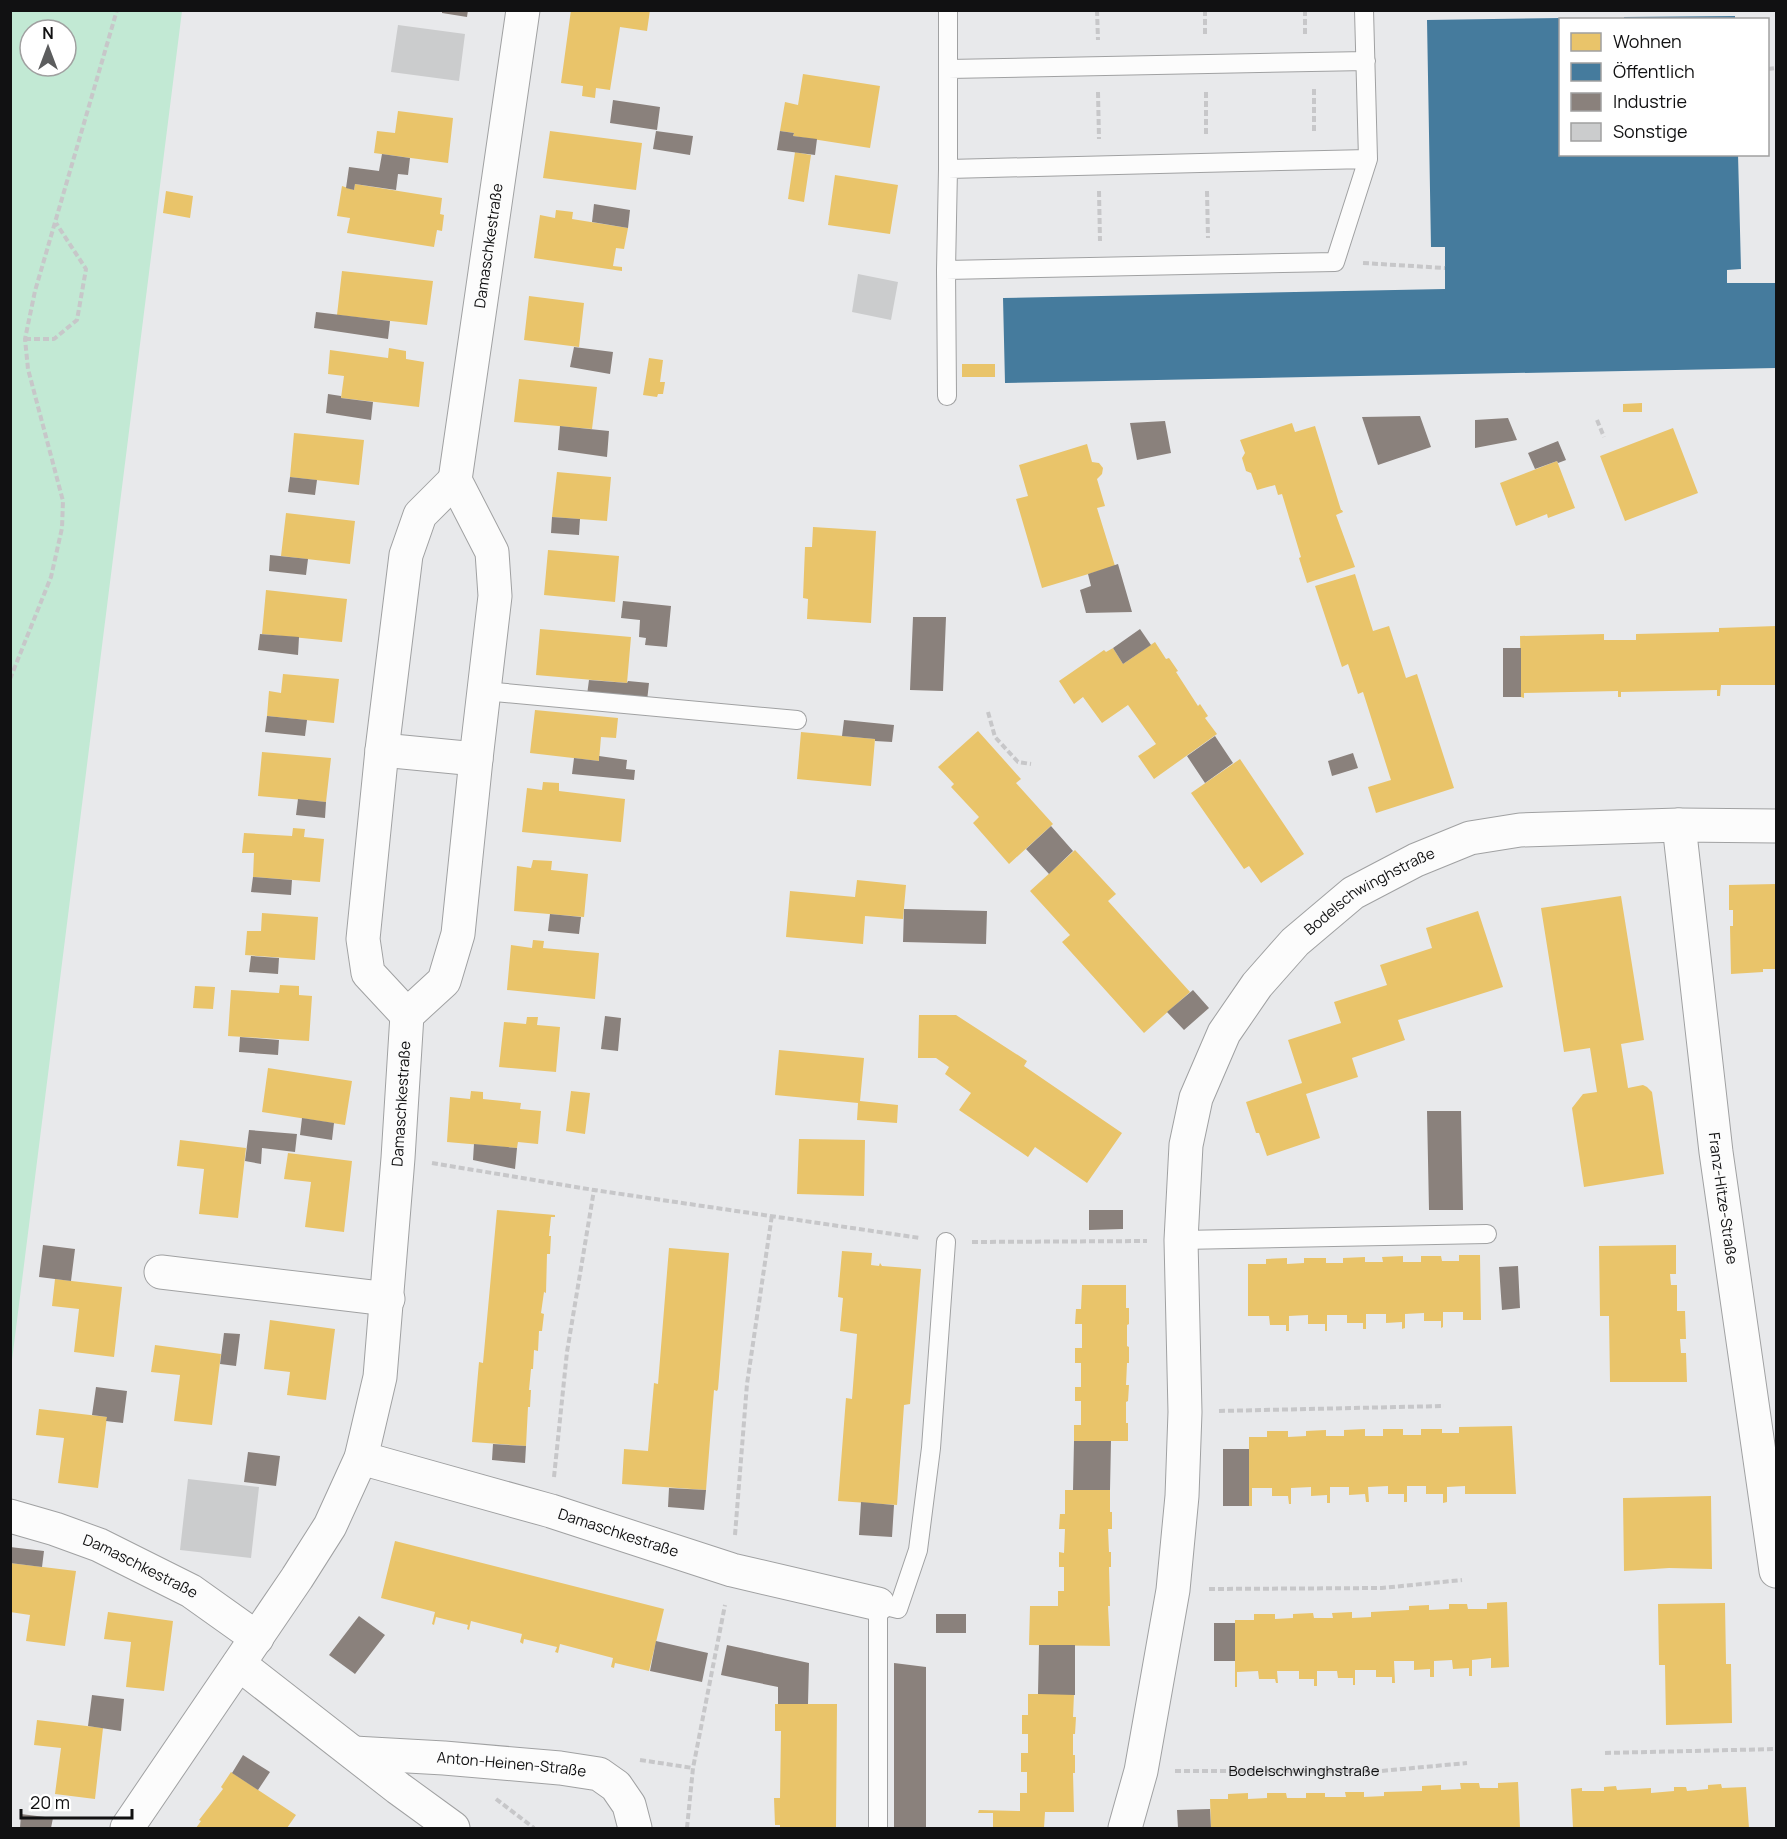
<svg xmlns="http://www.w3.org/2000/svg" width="1787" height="1839" font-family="Manrope,sans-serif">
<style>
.green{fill:#c2e9d4;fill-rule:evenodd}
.homes{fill:#e9c46a}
.public{fill:#457b9d}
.industry{fill:#8a817c}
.building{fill:#cbcccd}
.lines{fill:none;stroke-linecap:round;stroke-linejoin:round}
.lane-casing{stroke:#a0a1a2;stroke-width:20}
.street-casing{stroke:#a0a1a2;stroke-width:35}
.path{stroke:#c7c7c9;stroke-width:4;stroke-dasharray:6 3;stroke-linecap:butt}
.lane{stroke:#fcfcfc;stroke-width:18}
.street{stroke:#fcfcfc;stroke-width:33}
.labels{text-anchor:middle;stroke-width:6;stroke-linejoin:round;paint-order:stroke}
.street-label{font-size:15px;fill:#111112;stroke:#fff}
</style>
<rect width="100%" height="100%" fill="#e8e9eb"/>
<path class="green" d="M11 10 182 11 11 1368 10 11ZM30 30H66V66H30Z"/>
<path class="homes" d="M571 10H650L647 31 620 27 610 90 596 88 595 98 582 96 583 86 561 83Z
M803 74 880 86 870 148 793 136 794 133 780 131 785 102 798 105Z
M398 111 453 118 448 163 374 153 377 131 395 133Z
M550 131 642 143 636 190 543 178Z
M795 152 811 155 804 202 788 199Z
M835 175 898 185 890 234 828 225Z
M355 184 442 198 440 214 444 215 442 231 437 230 434 247 347 233 350 218 337 216 342 186 354 190Z
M166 191 193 196 190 218 163 213Z
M556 210 573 212 572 219 628 228 624 249 616 248 613 266 622 267V271L534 258 540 215 555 218Z
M342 271 433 281 427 325 337 315Z
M529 296 584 303 579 347 524 340Z
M389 348 406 351V359L424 362 419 407 341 398 344 376 328 374 330 350 388 358Z
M649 358 663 360 660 382H665L663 394H658L657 397 643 395Z
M962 364H995V377H962Z
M519 379 597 387 592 429 514 422Z
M1642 403V412H1623V404Z
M1292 423 1295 432 1315 426 1341 510H1342L1343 512 1336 515 1355 567 1307 583 1299 558 1301 557 1282 494 1278 495 1275 485 1257 490 1251 473 1246 471 1242 458 1245 453 1240 440Z
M1673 428 1698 493 1625 521 1600 456Z
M294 433 364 440 359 485 290 477Z
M1087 444 1092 462 1099 463 1103 468 1102 474 1097 479 1105 506 1097 508 1115 566 1042 588 1016 499 1028 496 1019 465Z
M1557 461 1575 508 1548 518 1547 514 1516 526 1500 483Z
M557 472 611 477 607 521 552 517Z
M286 513 355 521 350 564 281 556Z
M813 527 876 531 871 623 807 619 808 599 803 598 805 547H812Z
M548 550 619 556 615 602 544 595Z
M1355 574 1373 631 1389 626 1406 678 1417 674 1454 788 1376 813 1368 787 1391 780 1363 692 1358 694 1348 664 1342 667 1315 586Z
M266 590 347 599 342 642 262 634Z
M1776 626V685H1721L1720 696H1717V690L1621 692V697H1618V691L1524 693V698L1521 697 1520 636 1604 634V640H1636V634L1719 632V628Z
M540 629 631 637 627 683 536 675Z
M1155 642 1166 659 1169 658 1178 671 1176 672 1198 706 1200 704 1208 716 1205 718 1217 734 1154 779 1138 756 1156 744 1128 705 1102 723 1083 697 1074 704 1059 681 1104 650 1106 652 1113 648 1123 664Z
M283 674 339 679 334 723 267 716 269 691 281 693Z
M535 710 618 718 616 738 601 737 599 761 530 753Z
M978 731 1021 779 1016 783 1053 824 1009 864 973 823 979 817 951 787 954 784 938 767Z
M801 732 875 739 871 786 797 779Z
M262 752 331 758 326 802 258 796Z
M1240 759 1304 854 1261 883 1249 866 1244 869 1191 793Z
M543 782 559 783V791L625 799 621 842 522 832 527 788 542 790Z
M293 828 305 829 304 837 324 839 320 882 253 877 254 853H242L244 833 292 836Z
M1075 850 1116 894 1108 901 1190 992 1144 1033 1062 942 1070 935 1030 891Z
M533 860 552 861 551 870 588 874 584 917 514 911 517 866 531 868Z
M857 880 906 885 903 919 865 916 863 944 786 937 790 891 855 897Z
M1776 884V969H1763V972L1731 974 1730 926H1733V910H1729V885Z
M1621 896 1644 1040 1621 1044 1628 1088 1643 1085 1647 1087 1652 1092 1664 1174 1584 1187 1572 1108 1583 1094 1597 1092 1590 1048 1564 1052 1541 908Z
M1478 911 1503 987 1398 1020 1405 1040 1352 1058 1358 1077 1306 1094 1320 1138 1267 1156 1259 1133H1256L1246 1102 1302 1083 1288 1040 1341 1023 1334 1002 1387 985 1380 965 1432 948 1426 928Z
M262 913 318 917 315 960 245 955 247 931H261Z
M533 940 544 941 543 948 599 953 595 999 507 990 511 945 532 948Z
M280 985 299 986V995L312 996 309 1041 228 1036 231 990 279 993Z
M195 986 215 987 213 1009 193 1008Z
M919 1015H956L1027 1061 1024 1066 1122 1133 1087 1183 1035 1147 1028 1157 959 1110 971 1093 945 1074 949 1067 936 1058H918Z
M527 1017H538L537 1025 560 1027 556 1072 499 1067 504 1022 526 1024Z
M779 1050 864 1058 860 1101 898 1105 897 1123 857 1120 858 1103 775 1095Z
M268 1068 352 1081 345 1125 262 1112Z
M471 1091 483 1092V1099L521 1103 520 1109 541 1111 538 1144 518 1142 517 1148 447 1142 450 1097 470 1099Z
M571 1091 590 1093 585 1134 566 1131Z
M799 1139 865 1140 864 1196 797 1194Z
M180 1140 246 1148 238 1218 199 1214 204 1169 177 1166Z
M288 1153 352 1161 344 1232 305 1227 311 1182 284 1179Z
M497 1210 555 1215V1217H551L549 1236H551L550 1254H547L546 1293 544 1292 541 1313 544 1314 542 1331H539L538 1351 534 1350 533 1369H531L529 1390H531L530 1407H528L526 1446 472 1442 479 1362 483 1363Z
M1676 1245V1274H1670L1671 1285H1677V1311H1685L1686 1339H1680L1681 1353H1686L1687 1382H1610L1609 1316H1600L1599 1246Z
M669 1248 729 1253 718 1389 717 1391 714 1390 706 1490 622 1484 624 1449 648 1451 654 1383 658 1384Z
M842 1251 872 1253 871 1265 879 1266 880 1263 882 1266 921 1269 910 1404 904 1405 897 1505 838 1501 846 1398 852 1399 857 1334 840 1331 843 1298 838 1297Z
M1459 1255H1480L1481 1320H1463V1312H1443V1327L1441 1328V1321H1424V1313L1405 1314V1328L1402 1329V1322L1386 1323V1314H1366V1329H1363V1323H1347V1315H1327V1331H1325V1324H1308V1315L1289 1316V1331H1286V1325H1270L1269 1316H1248V1264H1266V1259L1287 1258V1264L1304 1263V1258H1326V1263H1343V1258L1365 1257V1262H1383L1382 1257 1403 1256V1262H1421V1256H1441L1442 1261H1459Z
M55 1279 122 1287 114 1357 74 1352 79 1309 52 1306Z
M1082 1285H1126V1308H1129V1324L1127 1325V1346L1129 1347V1363H1127L1126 1385H1129L1128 1401 1126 1402V1423H1128V1441H1074V1425H1081V1401H1075V1387H1081V1363H1075V1348H1082V1324H1075L1076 1309H1081Z
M270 1320 335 1329 326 1400 287 1395 290 1372 264 1369Z
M155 1345 221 1354 212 1425 174 1421 180 1375 151 1372Z
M39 1409 107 1417 98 1488 58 1483 64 1438 36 1435Z
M1512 1426 1516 1494H1465V1486L1447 1487V1502L1443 1503V1494H1426V1486H1407V1502H1404V1494H1388V1486L1368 1487 1369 1502H1366L1365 1494 1349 1495V1487H1330V1503H1327V1495L1311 1496V1487L1291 1488V1504H1289L1288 1496H1272V1488H1252V1506H1249V1437H1267V1431H1288V1437L1306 1436V1431L1326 1430V1436H1344V1430L1365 1429V1436H1383V1429H1403V1435H1421V1429H1442V1433H1459V1427Z
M1065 1490H1110V1512H1112V1529H1108L1109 1552H1111V1567H1109L1110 1606H1108L1110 1646 1029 1645 1030 1606H1058V1591H1064V1567H1059V1552L1064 1553 1065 1529H1059L1060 1514H1065Z
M1711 1496 1712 1569 1669 1568 1624 1571 1623 1498Z
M395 1541 664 1609 649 1671 615 1663 614 1668 611 1667 613 1658 560 1644 558 1653 555 1652 557 1647 524 1639 523 1644 520 1642 522 1634 471 1621 469 1630 467 1629 468 1625 436 1617 434 1625 432 1624 435 1612 381 1598Z
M10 1563 76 1571 65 1646 26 1641 30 1615 10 1612Z
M1507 1602 1509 1667 1491 1668V1658L1472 1660V1676H1469V1668L1453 1669 1452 1660 1434 1661V1677H1430V1669L1414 1670V1661H1394L1395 1683H1392V1677H1376V1670H1355V1685H1353V1678H1338L1337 1671H1317V1686H1314V1679H1299V1671H1277L1278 1683H1276L1275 1679H1259L1258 1671 1237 1672V1687H1235V1620H1254V1614H1275V1619L1293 1618V1614L1313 1613 1314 1618H1333L1332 1613 1352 1612V1618L1371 1617V1612L1409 1610V1606L1429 1605V1610L1449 1609V1604H1467L1468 1609H1487V1603Z
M1725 1603 1726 1664H1731L1732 1723 1666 1725 1665 1665H1659L1658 1604Z
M108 1612 173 1621 164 1691 126 1687 131 1642 104 1639Z
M1028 1694H1074L1073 1717H1076L1075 1734H1073V1755H1075V1773H1073L1074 1812H1045L1044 1828H993V1813H978L979 1810 1020 1811V1793H1027V1772H1021V1753H1028V1734H1022V1715H1028Z
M775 1704H837L836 1828H780V1825H775L774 1798H780L781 1731H775Z
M37 1720 103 1728 95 1799 55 1794 61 1748 34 1745Z
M231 1772 296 1815 287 1828H196L201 1821 199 1820 223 1789 221 1787Z
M1518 1782 1520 1828H1211L1210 1799H1228V1794L1248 1793V1799L1267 1798V1793H1286L1287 1798H1306V1793H1325V1797H1346L1345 1792H1364V1797L1384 1796V1792L1422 1791V1786L1441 1785V1790L1461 1789 1460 1783H1479L1480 1788H1498V1783Z
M1721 1784 1722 1788 1746 1787 1749 1828H1573L1571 1789 1582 1788V1791H1604V1787L1616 1786 1617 1790 1651 1788V1793L1674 1791V1787H1686L1687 1791 1708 1789V1785Z"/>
<path class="public" d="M1735 16V20H1624V17Z
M1560 18V154H1738L1741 269 1727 270V283H1776V368L1005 383 1003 298 1445 289V247H1431L1427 20Z"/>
<path class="industry" d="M442 10H468L467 17 442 13Z
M613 100 660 107 657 130 610 123Z
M656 131 693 136 690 155 653 149Z
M780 131 794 133 793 136 817 139 815 155 777 150Z
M382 154 410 158 408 175 398 174 396 190 355 184 354 190 346 188 349 167 379 171Z
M594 204 630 210 628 228 592 222Z
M316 312 390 321 388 339 314 328Z
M574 347 613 352 610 374 570 367Z
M328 394 341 396V398L373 402 371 420 326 413Z
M1420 416 1431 447 1378 465 1362 417Z
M1508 418 1517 440 1475 448V420Z
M1165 421 1171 453 1137 460 1130 423Z
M560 426 609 431 607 457 558 450Z
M1558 441 1566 460 1558 463 1557 461 1535 469 1528 453Z
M290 477 317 480 315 495 288 492Z
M552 517 580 519 579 535 551 533Z
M270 555 308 559 306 575 269 571Z
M1118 564 1132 612 1086 613 1080 590 1091 586 1088 574Z
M623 601 671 606 667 647 645 645 646 638 639 637 640 620 621 618Z
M913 617H946L943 691 910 690Z
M1140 629 1151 645 1123 664 1113 648Z
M260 634 299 637 298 655 258 650Z
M1503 648H1521V697H1503Z
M589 680 627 683 628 681 649 683 647 701 587 695Z
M267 716 307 720 305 736 265 732Z
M844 720 894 725 892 742 875 741V739L842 736Z
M1215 736 1233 763 1205 783 1187 756Z
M1353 753 1358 768 1332 776 1328 761Z
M599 756 627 760 626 769 635 770 634 780 572 774 574 758 599 761Z
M298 799 326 802 325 818 296 815Z
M1051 826 1073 851 1049 874 1026 849Z
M253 877 292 880 291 895 251 892Z
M904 909 987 911 986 944 903 942Z
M550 914 581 917 579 934 548 931Z
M251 956 279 958 278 974 249 972Z
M1193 990 1209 1008 1184 1030 1167 1012Z
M605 1016 621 1018 618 1051 601 1049Z
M240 1037 279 1040 278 1055 239 1052Z
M1427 1111H1461L1463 1210H1429Z
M302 1118 334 1123 332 1140 300 1135Z
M249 1130 297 1134 295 1152 262 1148 261 1164 245 1161Z
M474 1144 517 1148 515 1169 473 1160Z
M1089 1210H1123V1229L1089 1230Z
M43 1245 75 1249 71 1281 39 1277Z
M1518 1266 1520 1308 1502 1310 1499 1267Z
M224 1333 240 1334 236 1366 220 1364Z
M96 1387 127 1391 123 1423 106 1421 107 1417 92 1415Z
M1074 1441H1111L1110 1490H1073Z
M493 1444 526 1446 525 1463 492 1460Z
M1223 1449H1249V1506H1223Z
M248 1452 280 1456 276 1486 244 1482Z
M669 1488 706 1490 704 1510 668 1507Z
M861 1502 894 1505 892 1537 859 1535Z
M10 1547 44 1551 42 1567 10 1563Z
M936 1614H966V1633H936Z
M359 1616 385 1635 355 1674 329 1655Z
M1214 1623H1235V1661H1214Z
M656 1641 708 1653 702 1682 650 1671Z
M727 1645 809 1663 808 1704H778V1687L721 1675Z
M1039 1645H1075V1695L1038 1694Z
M894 1663 926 1667V1828H894Z
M92 1695 124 1699 121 1731 88 1726Z
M243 1755 270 1772 258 1790 232 1773Z
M1210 1809 1211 1828H1178L1177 1810Z
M21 1814 53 1818 51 1828H20Z"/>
<path class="building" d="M398 25 465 34 459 81 391 72Z
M858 274 898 282 891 320 852 312Z
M188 1479 259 1487 251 1558 180 1550Z"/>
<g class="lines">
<g class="lane-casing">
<path id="lane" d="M948 10V169L946 270 1335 262 1368 159 1364 10
M948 69 1366 61
M948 169 1368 159
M946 270 947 396
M484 691 797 720
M1181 1240 1487 1234
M878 1828V1604L898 1609 918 1550 931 1448 946 1242"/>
</g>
<g class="street-casing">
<g id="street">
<path d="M382 750 476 759"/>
<path id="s2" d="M1679 825 1716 1152 1776 1571"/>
<path d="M407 1015 368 973 363 939 382 750 406 555 420 515 455 480"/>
<path d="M161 1272 388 1299"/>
<path id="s3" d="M361 1458 551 1511 732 1570 878 1604"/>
<path id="s4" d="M10 1516 55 1529 99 1545 191 1591 257 1638"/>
<path d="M239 1664 398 1788 453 1828"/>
<path id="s5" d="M354 1753 444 1758 560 1768 599 1774 616 1786 629 1805 635 1828"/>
<path id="s6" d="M127 1828 297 1578 330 1526 361 1458 380 1377 398 1158 407 1015 444 981 458 934 476 759 495 596 492 552 455 480 523 10"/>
<path id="s7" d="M1125 1828 1141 1771 1173 1590 1182 1496 1185 1412 1181 1240 1186 1145 1196 1098 1224 1033 1257 985 1295 942 1353 893 1416 860 1470 838 1520 830 1679 825 1776 826"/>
</g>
</g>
<g class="path">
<path d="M1097 10 1098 40"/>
<path d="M1205 10V37"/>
<path d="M1305 10V34"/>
<path d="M1768 69 1776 68"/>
<path d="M1314 89V133"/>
<path d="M1098 92 1099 139"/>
<path d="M1206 92V136"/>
<path d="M1099 191 1100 241"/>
<path d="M1207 191 1208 238"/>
<path d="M1363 263 1445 268"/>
<path d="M25 339H54L77 320 86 269 56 223"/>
<path d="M1597 420 1604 437"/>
<path d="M10 679 51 577 62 528 63 501 28 369 25 339 35 291 117 10"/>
<path d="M988 712 995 737 1018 762 1031 764"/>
<path d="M432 1163 594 1190 920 1238"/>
<path d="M972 1242 1147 1241"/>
<path d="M1219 1411 1444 1406"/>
<path d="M554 1477 567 1352 594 1190"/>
<path d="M735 1535 747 1384 772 1215"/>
<path d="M1209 1589 1382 1588 1462 1580"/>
<path d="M1605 1753 1776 1749"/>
<path d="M640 1760 693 1768"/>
<path id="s1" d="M1175 1771H1381L1467 1763"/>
<path d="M496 1799 534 1828"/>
<path d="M687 1828 693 1768 725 1605"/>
</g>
<use href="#lane" class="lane"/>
<use href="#street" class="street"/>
</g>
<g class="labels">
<g class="street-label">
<text dy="5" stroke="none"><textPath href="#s6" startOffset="1686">Damaschkestraße</textPath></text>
<text dy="5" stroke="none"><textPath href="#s7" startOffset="1014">Bodelschwinghstraße</textPath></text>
<text dy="5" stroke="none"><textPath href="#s6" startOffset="796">Damaschkestraße</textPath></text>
<text dy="5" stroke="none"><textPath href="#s2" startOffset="376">Franz-Hitze-Straße</textPath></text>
<text dy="5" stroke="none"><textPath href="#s3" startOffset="268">Damaschkestraße</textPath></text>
<text dy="5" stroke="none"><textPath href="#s4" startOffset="140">Damaschkestraße</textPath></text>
<text dy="5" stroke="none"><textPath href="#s5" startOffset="158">Anton-Heinen-Straße</textPath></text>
<text dy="5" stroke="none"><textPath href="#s1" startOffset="129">Bodelschwinghstraße</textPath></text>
</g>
</g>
<rect width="1787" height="1839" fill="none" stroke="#111112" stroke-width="24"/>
<rect x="1559" y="18" width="210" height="138" fill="#ffffff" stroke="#a0a0a0" stroke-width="1.5"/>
<rect x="1571" y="33" width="30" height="18" fill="#e9c46a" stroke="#a0a0a0" stroke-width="1.5"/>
<text x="1613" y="48" font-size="18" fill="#111112">Wohnen</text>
<rect x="1571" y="63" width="30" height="18" fill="#457b9d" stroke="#a0a0a0" stroke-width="1.5"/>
<text x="1613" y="78" font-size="18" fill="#111112">Öffentlich</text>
<rect x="1571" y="93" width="30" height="18" fill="#8a817c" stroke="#a0a0a0" stroke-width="1.5"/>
<text x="1613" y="108" font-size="18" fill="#111112">Industrie</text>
<rect x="1571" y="123" width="30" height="18" fill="#cbcccd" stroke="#a0a0a0" stroke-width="1.5"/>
<text x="1613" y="138" font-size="18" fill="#111112">Sonstige</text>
<g transform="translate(48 48)"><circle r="28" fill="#ffffff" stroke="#a0a0a0" stroke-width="1.5"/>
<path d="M0-4.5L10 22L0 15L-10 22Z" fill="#5c5d5e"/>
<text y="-9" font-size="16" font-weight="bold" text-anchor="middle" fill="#111112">N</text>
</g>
<path d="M21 1809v9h111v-9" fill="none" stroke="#111112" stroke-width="3"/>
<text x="30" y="1809" font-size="18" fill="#111112" stroke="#ffffff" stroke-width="4.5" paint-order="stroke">20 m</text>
</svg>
